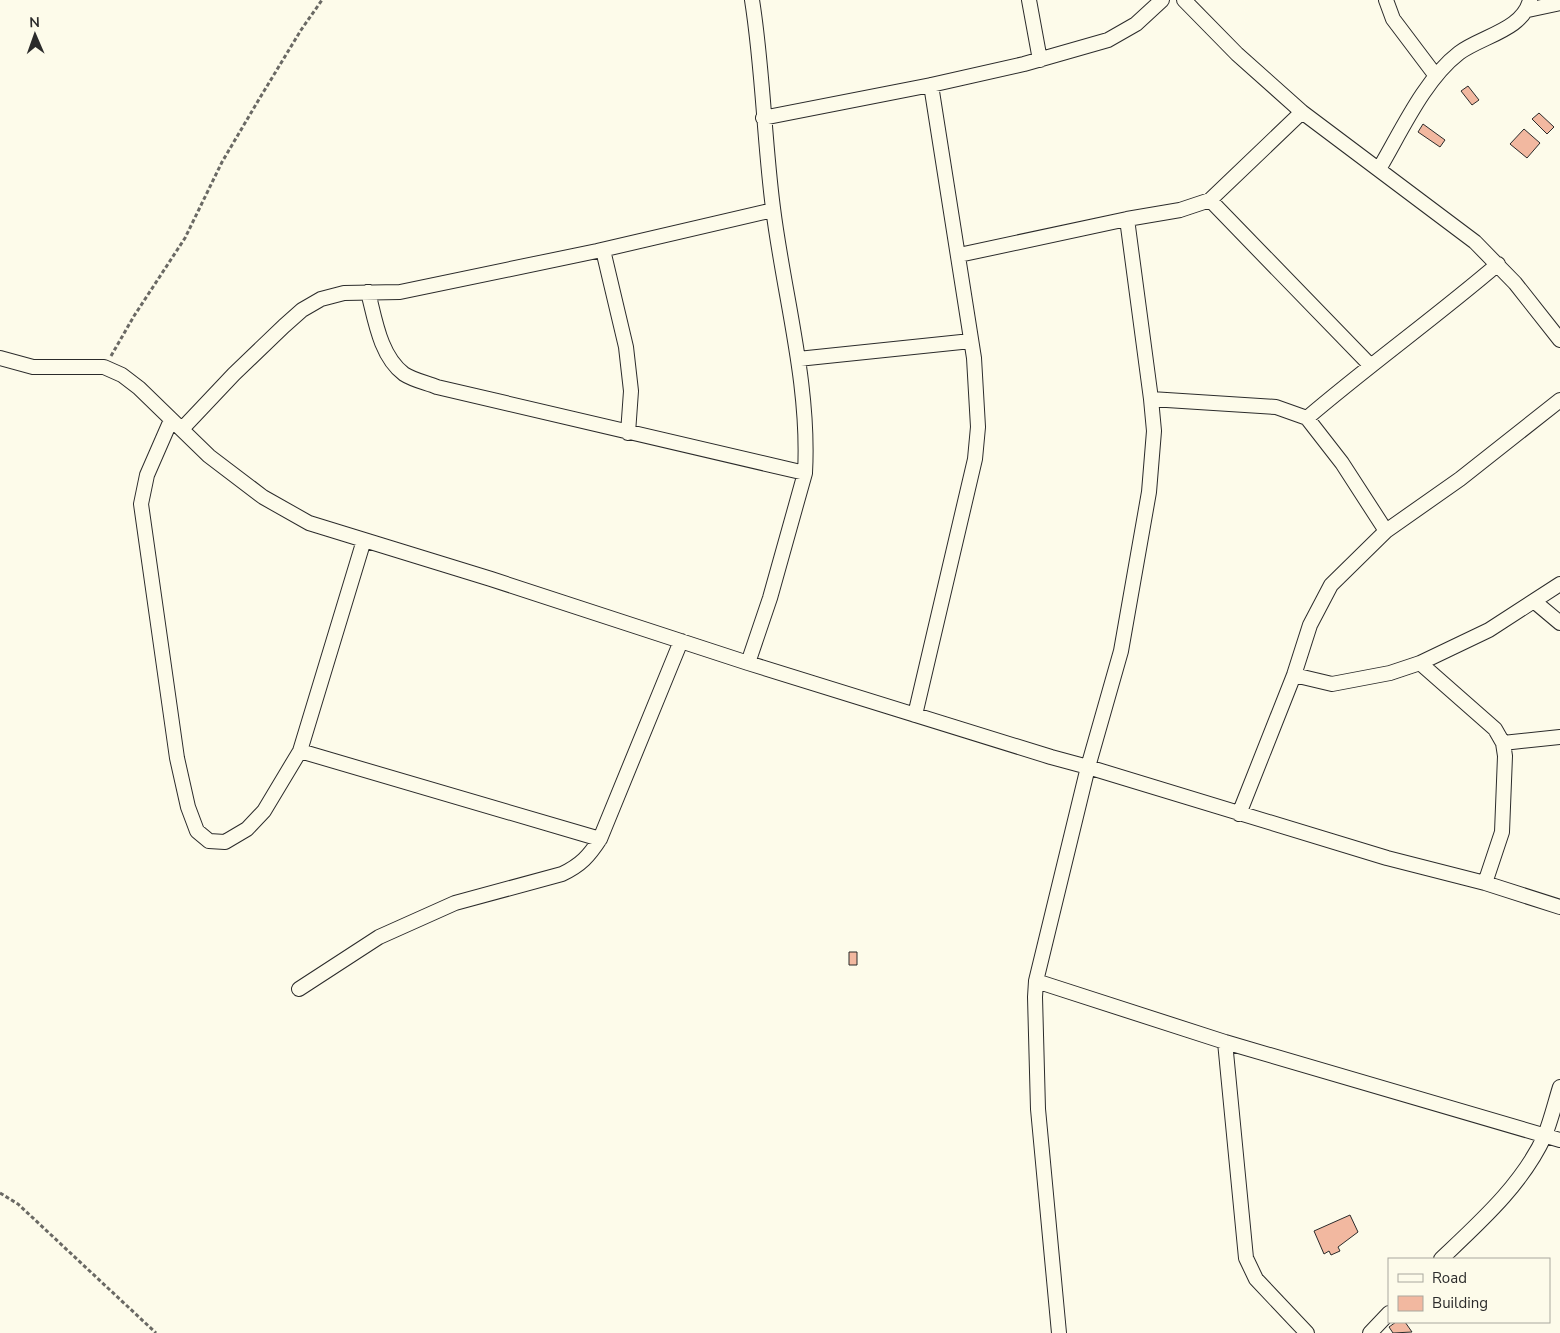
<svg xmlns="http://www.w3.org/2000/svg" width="1560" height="1333" font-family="'Nunito Sans',sans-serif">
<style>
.building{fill:#f2b8a0;stroke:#2b2b2b}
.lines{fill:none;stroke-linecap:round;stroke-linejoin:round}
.minor-casing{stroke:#2b2b2b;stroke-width:16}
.path{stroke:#6a6964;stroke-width:3;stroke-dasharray:4 2.5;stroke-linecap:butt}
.minor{stroke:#fdfbea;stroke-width:14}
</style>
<rect width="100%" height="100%" fill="#fdfbea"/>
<path class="building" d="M1468 86 1479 100 1472 105 1461 91Z
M1539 113 1554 127 1547 134 1532 119Z
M1423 124 1445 140 1440 147 1418 132Z
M1524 129 1540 143 1527 158 1510 144Z
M849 952H857V965H849Z
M1350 1215 1358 1232 1338 1247 1340 1251 1331 1255 1329 1251 1324 1254 1314 1231Z
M1396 1322H1405L1412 1332 1393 1333 1389 1327Z"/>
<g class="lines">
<g class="minor-casing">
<path id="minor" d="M1029 0 1040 60
M1184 0 1237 54 1302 112 1475 242 1515 283 1560 340
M1386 0 1393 19 1436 76
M1528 10 1560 3
M763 118 931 85 1024 64 1108 40 1136 24 1162 0
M1379 169C1401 132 1424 80 1459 53 1482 36 1523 30 1530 0
M1210 200 1370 365
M603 250 626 347 631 391 628 433
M959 255 1127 219 1180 210 1210 200 1302 112
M368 292C375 319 380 356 404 374 413 380 427 383 437 387L805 473
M0 358 33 367H104L122 375 139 388 209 456 263 497 309 523 491 579 748 663 1051 757 1088 767 1387 858 1485 883 1560 907
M798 359 971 341
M1151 399 1276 407 1307 418 1342 463 1386 531
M1307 418C1369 365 1436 317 1498 264
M171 420 147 475 141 504 177 758 188 807 197 831 209 841 225 842 247 829 264 811 300 751 364 540
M182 429 234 374 284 326 302 310 321 299 344 293 400 292 597 251 773 210
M1535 602 1560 623
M748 663 770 598 805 473C810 384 784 296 773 208 764 139 763 69 752 0
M1420 663 1495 729 1503 743 1505 756 1502 832 1485 883
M1294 675 1332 684 1390 673 1420 663 1489 630 1560 584
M915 715 975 459 978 427 974 358 931 85
M1503 743 1560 737
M300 751 600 839
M1239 814 1294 675 1310 625 1331 585 1386 531 1460 479 1560 400
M1036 981 1225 1042 1560 1140
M299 989 379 937 455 903 562 874C581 865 589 856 600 839L681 641
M1225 1042 1246 1258 1256 1279 1307 1333
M1441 1259C1480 1222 1523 1184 1545 1135 1551 1120 1555 1103 1560 1087
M1059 1333 1038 1109 1035 997 1036 981 1088 767 1121 651 1149 492 1154 431 1151 399 1127 219
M1370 1333 1389 1313"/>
</g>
<path class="path" d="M111 356 134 316 185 238 222 162 258 101 301 30 322 0
M0 1193 18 1204 156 1333"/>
<use href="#minor" class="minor"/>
</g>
<rect x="1388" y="1258" width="162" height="65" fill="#fdfbea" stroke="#a9a89e"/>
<rect x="1398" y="1274" width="25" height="8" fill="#fdfbea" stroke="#a9a89e"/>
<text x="1432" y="1283" font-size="15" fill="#2b2b2b">Road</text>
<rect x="1398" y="1296" width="25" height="15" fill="#f2b8a0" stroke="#a9a89e"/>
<text x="1432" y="1308" font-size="15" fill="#2b2b2b">Building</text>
<g transform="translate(35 35) rotate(358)" stroke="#fdfbea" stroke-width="4" paint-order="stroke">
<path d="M0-4L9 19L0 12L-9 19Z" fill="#2b2b2b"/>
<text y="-8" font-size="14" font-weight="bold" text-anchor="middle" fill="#2b2b2b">N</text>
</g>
</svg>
